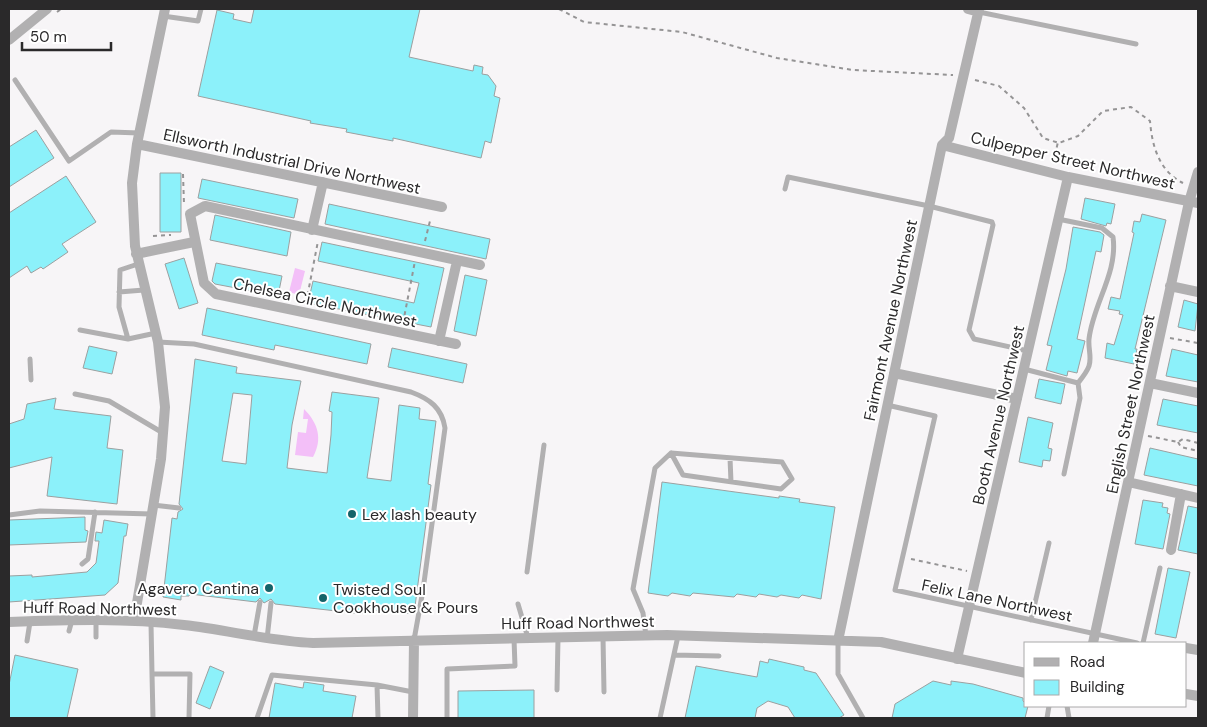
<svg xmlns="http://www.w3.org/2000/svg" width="1207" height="727" font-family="'DM Sans',sans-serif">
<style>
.water{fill:#f3bff8}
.building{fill:#8cf1fa;stroke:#9ca0a0;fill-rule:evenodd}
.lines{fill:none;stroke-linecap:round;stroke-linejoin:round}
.path{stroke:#959495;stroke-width:2;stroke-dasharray:4 4;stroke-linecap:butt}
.lane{stroke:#b1b0b1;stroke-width:5}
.street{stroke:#b1b0b1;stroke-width:10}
.poi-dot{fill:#146369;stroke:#fff;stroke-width:2}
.labels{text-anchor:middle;stroke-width:4;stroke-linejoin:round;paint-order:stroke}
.street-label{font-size:16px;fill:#2a292a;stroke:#fff}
.poi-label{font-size:16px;fill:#2a292a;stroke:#fff;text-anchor:start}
</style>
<rect width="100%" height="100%" fill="#f7f5f7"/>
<path class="water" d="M295 268 305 271 299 295 289 292Z
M304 409C318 423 323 439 313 457L295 455 298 432 306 433 308 419H303Z"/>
<path class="building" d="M254 9H420L409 57 473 71 474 65 483 67 482 74 488 75 496 86 494 96 500 98 491 143 485 141 481 158 393 138V141L346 132 347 129 310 123 311 121 198 96 217 10 234 14 233 19 251 23Z
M36 130 54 158 9 187V147Z
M160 173H181V232H160Z
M66 176 96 222 62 244 68 252 43 269 41 267 31 273 27 266 9 278V213Z
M202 179 298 199 294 218 198 198Z
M1085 198 1115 204 1111 224 1107 223 1106 226 1081 219Z
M329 204 490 239 486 259 325 224Z
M1142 214 1166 220 1135 349H1137L1134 364 1105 358 1107 343 1114 345 1123 315 1119 314 1120 311 1108 309 1111 297 1120 299 1134 233 1132 232 1134 221 1140 222Z
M215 215 291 232 287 256 210 240Z
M1073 227 1100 232 1104 235 1101 252 1096 251 1077 339 1085 341 1077 373 1068 371 1067 376 1046 370 1052 346 1047 345 1066 269Z
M322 242 444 268 431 327 308 303 313 281 414 303 419 283 318 261Z
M184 258 198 303 179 309 165 264Z
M216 263 282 276 278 296 215 284 212 281Z
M465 275 487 280 476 336 454 331Z
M1184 300 1198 304 1195 331 1178 327Z
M207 308 371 344 367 364 275 345 274 350 202 335Z
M89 346 117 352 112 374 83 368Z
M392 348 467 364 463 383 388 367Z
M1172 349 1198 355V382L1166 376Z
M195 359 237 367 236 373 301 381 292 425 287 468 327 473 331 435 332 412 329 411 332 392 379 398 367 478 391 481 399 405 420 408 419 419 436 421 428 484 431 485 414 614 371 610 370 613H354L275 604 271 599 264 603 260 598 256 602 190 594 189 596H181V600L163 597 172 518 177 519 178 512 183 509 179 504ZM233 393 252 395 246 464 222 461Z
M1039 379 1065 384 1061 404 1035 398Z
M56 398 54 409 111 416 107 448 123 450 117 504 47 496 52 457 9 468V424L24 419 27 404Z
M1163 399 1198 406V433L1157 425Z
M1028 417 1053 423 1048 448 1052 449 1050 461 1043 460 1042 467 1019 462Z
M1150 448 1198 459V486L1144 475Z
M662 482 779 498V496L800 499 799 502 835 507 821 599 802 595 799 598 781 595 777 597 759 594 756 597 737 594 734 597 693 593 690 596 672 593 668 596 648 593Z
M1143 500 1163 503 1162 507 1168 508 1167 513 1170 514 1163 549 1135 544Z
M1188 506 1198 508V554L1178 550Z
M85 517V530L88 531 86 542 9 545V520Z
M104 520 128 524 126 536H124L118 583 105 595 9 602V576L32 575V577L87 572 96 563 99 541H95L96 532 102 533Z
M1168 568 1190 572 1176 638 1155 634Z
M15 655 78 669 67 718H9V685Z
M769 659 804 667V670L816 673 844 715 839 718H795L788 707 768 701 757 708 755 718H685L696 666 757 677 760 661 768 663Z
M210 666 224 672 210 709 196 703Z
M933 681 951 685V681L973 684 1023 698V701L1028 706 1025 718H892L895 704Z
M304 682 324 685 323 691 356 696 352 718H269L275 683 303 688Z
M534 690V718H458V691Z"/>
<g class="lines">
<path class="path" d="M559 9 584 22 682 32 777 58 853 70 953 75
M57 12 61 9
M975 80 999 86 1024 108 1043 138 1059 143 1078 136 1103 111 1131 107 1150 121C1152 146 1159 171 1183 183
M1053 163 1058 142
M183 174 184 204
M153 236 171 235
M425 241 430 221
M306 303 318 241
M403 323 415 261
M1170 338 1198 343
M1148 436 1178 442 1183 439 1198 443
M1178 442 1181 447 1198 451
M911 559 967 571"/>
<path class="lane" d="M979 12 1136 44
M163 16 198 21 201 9
M15 80 69 161 111 132 139 133
M785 189 788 177 929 206 992 222 993 225 969 330 974 339 1028 351
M119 292 144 290
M80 330 128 339 156 333
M128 339 119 307 120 270 138 264
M158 342 194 344 411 392C430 399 442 408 445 428L423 590 414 640
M30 359 31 380
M1024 369 1078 383C1082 378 1087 372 1089 366 1092 357 1088 349 1089 339 1093 304 1118 273 1113 237L1102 228 1058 219
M75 394 109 401 163 433
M887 405 935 416 895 590 1137 643
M730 458 731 482
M1064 474 1080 398 1078 383
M153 505 179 508
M9 515 40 511 152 514
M82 564 88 559 95 512
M527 572 544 445
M518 604 528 638
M1031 620 1049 543
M151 623 152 674
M69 631 72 620
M254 636 260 602
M646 636 643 613 633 589 655 468 671 453 782 462 792 479 781 489 683 475 671 453
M96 637V620
M603 637 604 692
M267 639 271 603
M27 641 30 622
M838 641V674L863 718
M1143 643 1160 568
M674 655 719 656
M377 685 378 718
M557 690 558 638
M1067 706 1069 718
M153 718 152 674H190L189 718
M257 718 272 675 377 685 413 692
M447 718V669L515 666 514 639
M660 718 678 636
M1047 718 1049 706"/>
<path class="street" d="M968 9 979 12
M9 40 47 9
M137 144 442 207
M942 145 1068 177 1198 203
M312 230 323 182
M136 254 194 242
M1170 286 1198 292
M439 341 457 261
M456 344 216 294 204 283 190 214 205 206 480 265
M894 373 1017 399
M1150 383 1198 393
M1128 482 1198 498
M1171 550 1181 494
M134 621 161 459 165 407 158 342 135 246 132 183 137 144 165 9
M9 622C67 620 126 618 184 625 228 630 269 641 313 643L667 635 881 642 1026 673
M838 641 942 145 949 138 979 9
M1093 643 1189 202 1198 172
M1186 648 1198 650
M957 659 1068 177
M1186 694 1198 696
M413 718 414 640"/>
</g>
<g class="poi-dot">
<circle cx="352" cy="514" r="5"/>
<circle cx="269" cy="588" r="5"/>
<circle cx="323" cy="598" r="5"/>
</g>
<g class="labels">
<g class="street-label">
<text transform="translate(1073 160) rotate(13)" y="6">Culpepper Street Northwest</text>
<text transform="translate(292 161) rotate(12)" y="6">Ellsworth Industrial Drive Northwest</text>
<text transform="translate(325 302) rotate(12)" y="6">Chelsea Circle Northwest</text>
<text transform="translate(890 320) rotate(-78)" y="6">Fairmont Avenue Northwest</text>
<text transform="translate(1130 404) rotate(-78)" y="6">English Street Northwest</text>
<text transform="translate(998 415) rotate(-77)" y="6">Booth Avenue Northwest</text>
<text transform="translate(997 600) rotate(12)" y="6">Felix Lane Northwest</text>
<text transform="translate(100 608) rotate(1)" y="6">Huff Road Northwest</text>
<text transform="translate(578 622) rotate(-1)" y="6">Huff Road Northwest</text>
</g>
<g class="poi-label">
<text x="362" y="520">Lex lash beauty</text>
<text x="259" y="594" text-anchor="end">Agavero Cantina</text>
<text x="333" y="595">Twisted Soul<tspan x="333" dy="18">Cookhouse &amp; Pours</tspan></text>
</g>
</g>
<rect width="1207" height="727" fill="none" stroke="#2a292a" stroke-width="20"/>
<rect x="1024" y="642" width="162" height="65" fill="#ffffff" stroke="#aaa9aa"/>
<rect x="1034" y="658" width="25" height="8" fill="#b1b0b1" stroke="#aaa9aa"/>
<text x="1070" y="667" font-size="15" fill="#2a292a">Road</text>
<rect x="1034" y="680" width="25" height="15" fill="#8cf1fa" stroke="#aaa9aa"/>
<text x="1070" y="692" font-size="15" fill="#2a292a">Building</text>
<path d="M22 42v8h89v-8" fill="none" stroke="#2a292a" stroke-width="2.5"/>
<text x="30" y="42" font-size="15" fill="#2a292a" stroke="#ffffff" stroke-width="4" paint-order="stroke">50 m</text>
</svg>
